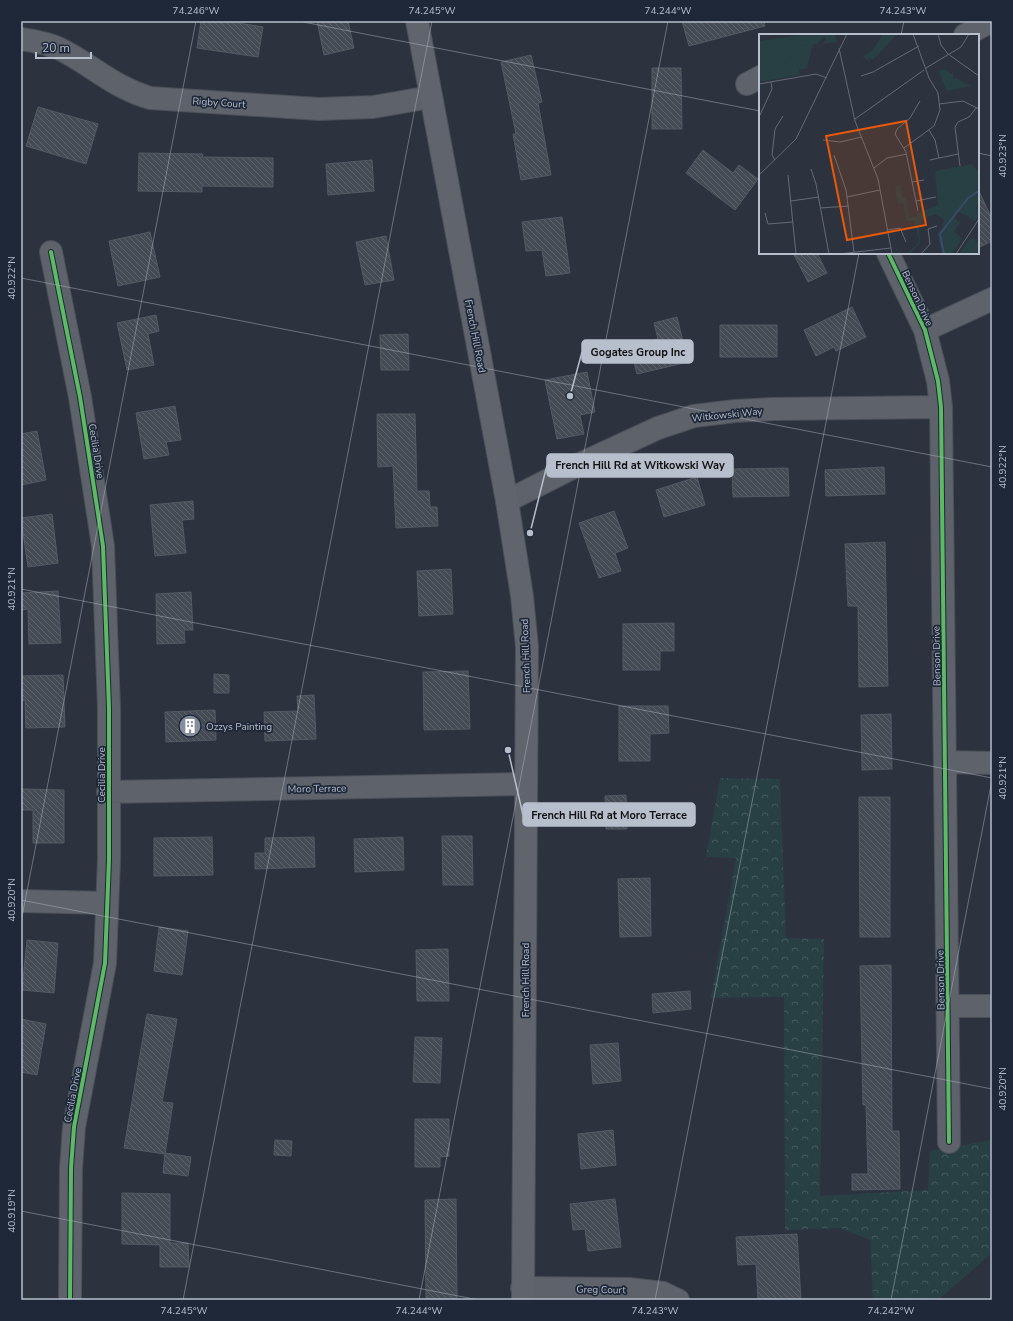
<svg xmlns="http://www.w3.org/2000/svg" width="1013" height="1321" font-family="'Nunito Sans',sans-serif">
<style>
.forest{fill:url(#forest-crowns)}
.building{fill:url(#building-back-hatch);stroke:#545a64}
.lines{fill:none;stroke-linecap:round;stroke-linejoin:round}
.minor-casing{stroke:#4b4f58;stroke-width:24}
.major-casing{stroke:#4a4f59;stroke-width:24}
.minor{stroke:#5d626b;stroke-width:22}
.major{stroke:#60646c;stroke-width:22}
.cycleway-casing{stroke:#1e2839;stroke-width:6}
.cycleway{stroke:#5cba63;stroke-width:4}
.ticks{fill:none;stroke:#b7bfcd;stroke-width:1;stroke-opacity:0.45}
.labels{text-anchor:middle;stroke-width:3.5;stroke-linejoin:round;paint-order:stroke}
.street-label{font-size:10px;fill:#b7bfcd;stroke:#1e2839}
.poi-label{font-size:10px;fill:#b7bfcd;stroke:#1e2839;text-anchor:start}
.inset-river{fill:none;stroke:#394b6a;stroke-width:2}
.inset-road{fill:none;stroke:#646b77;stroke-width:1}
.view{fill:#e8590c;fill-opacity:0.15;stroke:#e8590c;stroke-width:2}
.inset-edge{fill:none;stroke:#b7bfcd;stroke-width:2}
.leader{fill:none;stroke:#b7bfcd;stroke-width:1.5}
.callout-dot{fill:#b7bfcd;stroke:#1e2839;stroke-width:1.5}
.callout{fill:#b7bfcd;stroke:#b7bfcd;stroke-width:1.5}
.callout-label{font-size:11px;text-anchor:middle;font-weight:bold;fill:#111}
.neatline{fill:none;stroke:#b7bfcd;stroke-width:1.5}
.ticks-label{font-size:10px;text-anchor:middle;fill:#b7bfcd}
</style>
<defs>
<pattern id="forest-crowns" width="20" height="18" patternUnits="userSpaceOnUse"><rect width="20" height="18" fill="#283f44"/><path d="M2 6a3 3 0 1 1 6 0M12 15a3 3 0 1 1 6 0" fill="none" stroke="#45595e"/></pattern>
<pattern id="building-back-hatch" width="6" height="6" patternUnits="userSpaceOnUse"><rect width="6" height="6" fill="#454b54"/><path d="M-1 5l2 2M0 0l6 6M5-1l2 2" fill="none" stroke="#5e636b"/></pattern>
</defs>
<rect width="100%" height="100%" fill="#2c333e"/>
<path class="forest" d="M720 778 780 779 786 938 824 939 820 1196 928 1190 930 1151 992 1140V1253L938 1300H873L870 1240 840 1228 785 1230 784 997 711 998 736 858 706 857Z"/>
<path class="building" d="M201 21H226L263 27 258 57 197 48Z
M317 21H348L354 48 324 55Z
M682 21H764L765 26 689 46Z
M531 55 542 102 538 103 551 175 521 180 513 134H516L501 62Z
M652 68H681L682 129H652Z
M38 107 98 124 86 164 26 146Z
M703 150 733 173 739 165 758 179 735 210 686 173Z
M139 153 203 154 202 157 273 158V187L202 186V192L138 191Z
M372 160 374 191 328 195 326 164Z
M978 189 992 219V241L978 248Z
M562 217 570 273 546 276 542 250 526 251 522 222Z
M150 232 160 277 118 286 109 241Z
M386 236 394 280 365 285 356 242Z
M793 253H817L827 273 808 282Z
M852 307 866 337 836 351 834 347 816 356 804 330Z
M156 315 159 331 148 334 154 365 127 370 117 323Z
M677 317 688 362 637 374 630 346 658 339 654 323Z
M720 325H777V357H720Z
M408 334 409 370H381L380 335Z
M587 372 595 412 580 415 584 434 557 439 545 380Z
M175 406 181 440 166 442 169 455 144 459 136 413Z
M377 414H415L417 491H429L430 507H437L438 526 396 528 393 466 378 467Z
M37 431 46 480 21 485V434Z
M884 467 885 494 826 496 825 470Z
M788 468 789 496 733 497 732 469Z
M697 477 705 505 664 517 656 490Z
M193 501 194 519 182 520 186 553 155 556 150 505Z
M614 511 628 548 615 553 621 571 599 578 579 523Z
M52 514 58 563 28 567 21 518Z
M885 542 888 686 859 687 858 606H848L845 544Z
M451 569 453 614 419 616 417 571Z
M58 591 61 643 29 644 28 609 21 610V593Z
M191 592 193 630H184L185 643 157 644 156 594Z
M674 623V651H660V670H623V624Z
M468 671 470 729 424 730 423 672Z
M214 674 229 675V693H214Z
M63 675 65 727 26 728 25 700 21 701V676Z
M314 695 316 739 265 741 264 712 298 711 297 696Z
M619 706H668L669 733 650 734V761H619Z
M215 710 216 740 166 742 165 712Z
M891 714 892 769 862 770 861 715Z
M21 789 64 790V843H33V810H21Z
M626 795 627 829H606L605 796Z
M859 797H890V937H860Z
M442 836H472L473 885H443Z
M212 837 213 875 154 876V838Z
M314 837 315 867 255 869V853H265V838Z
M403 837 404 870 355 872 354 839Z
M650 878 651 936 620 937 618 879Z
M159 927 188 931 182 975 154 971Z
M27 940 58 943 54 993 22 990Z
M448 949 449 1001H417L416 950Z
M891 965 892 1131H899L900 1189 852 1190V1174H868L866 1105H863L860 966Z
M690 991 691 1009 653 1013 652 994Z
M147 1014 177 1019 162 1102 173 1103 165 1154 124 1148Z
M21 1019 46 1024 37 1075 21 1072Z
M415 1037 442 1038 440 1083 413 1082Z
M618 1043 621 1081 593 1084 590 1045Z
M415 1119H449V1156L440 1157V1167H415Z
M613 1130 616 1165 581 1169 578 1134Z
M275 1140 292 1141 291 1156 274 1155Z
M165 1153 191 1157 188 1176 163 1173Z
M122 1193 170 1194V1243H188L189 1267H160V1245L122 1244Z
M456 1199 457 1300H426L425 1200Z
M615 1199 621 1247 588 1251 585 1229 573 1230 570 1204Z
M797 1234 801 1300H758L756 1264 738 1265 736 1237Z"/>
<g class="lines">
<g class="minor-casing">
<path id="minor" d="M965 35 992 21
M21 39C35 41 47 43 60 49 92 65 113 87 150 98L319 109 373 107 431 97
M747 84 760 77
M51 252 80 397 103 546 109 708V859L105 963 74 1127 71 1168 70 1300
M888 253 925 330 938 381 941 407 949 1142
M925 330 992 299
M507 501 580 464 658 428 694 416 735 411 774 409 941 407
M946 762 992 763
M108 792 526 784
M21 901 107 903
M948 1006H992
M522 1288 629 1289 663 1293 678 1300"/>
</g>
<g class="major-casing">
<path id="major" d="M417 21 507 501 522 596 527 647 523 1300"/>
</g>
<use href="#minor" class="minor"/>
<use href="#major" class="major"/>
<g class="cycleway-casing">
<path id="cycleway" d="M51 252 80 397 103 546 109 708V859L105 963 74 1127 71 1168 70 1300
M888 253 925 330 938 381 941 407 949 1142"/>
</g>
<use href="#cycleway" class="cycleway"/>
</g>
<path class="ticks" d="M298 21 760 111M901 35 904 21M978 153 992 156M21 278 992 467M21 589 992 778M21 900 992 1089M21 922 196 21M21 1211 479 1300M183 1300 432 21M419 1300 668 21M655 1300 859 253M891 1300 992 780"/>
<defs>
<g id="building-disc" transform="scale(1.15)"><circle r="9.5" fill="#868e9b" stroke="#1e2839"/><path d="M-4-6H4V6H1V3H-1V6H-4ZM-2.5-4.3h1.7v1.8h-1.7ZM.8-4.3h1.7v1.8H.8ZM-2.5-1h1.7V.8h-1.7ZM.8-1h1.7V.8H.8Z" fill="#fff"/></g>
</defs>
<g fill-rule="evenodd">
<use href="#building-disc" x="190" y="726"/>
</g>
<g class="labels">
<g class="street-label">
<text transform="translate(219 102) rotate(4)" y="4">Rigby Court</text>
<text transform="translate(918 298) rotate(65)" y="4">Benson Drive</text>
<text transform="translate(476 336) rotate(79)" y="4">French Hill Road</text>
<text transform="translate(727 414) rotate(-6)" y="4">Witkowski Way</text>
<text transform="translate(97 451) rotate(81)" y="4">Cecilia Drive</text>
<text transform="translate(525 656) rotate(-92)" y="4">French Hill Road</text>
<text transform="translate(936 656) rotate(-91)" y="4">Benson Drive</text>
<text transform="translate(101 775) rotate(-90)" y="4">Cecilia Drive</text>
<text transform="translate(317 788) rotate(-1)" y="4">Moro Terrace</text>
<text transform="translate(525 980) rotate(-90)" y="4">French Hill Road</text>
<text transform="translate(940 980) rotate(-91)" y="4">Benson Drive</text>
<text transform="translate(72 1095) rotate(-79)" y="4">Cecilia Drive</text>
<text transform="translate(601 1289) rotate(1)" y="4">Greg Court</text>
</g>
<g class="poi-label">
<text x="206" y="730">Ozzys Painting</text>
</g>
</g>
<g transform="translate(759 34)">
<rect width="220" height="220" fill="#2c333e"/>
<path d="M50 0H76L78 8 63 10 67 5 64 3 58 10 35 13V18L23 35V44L0 48V7ZM124 0H138L114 26 110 24 109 27 103 22 112 18ZM185 35 194 40V45L197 44 212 52 188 57 179 37ZM213 130 220 139V167L217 173 220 180 216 187 199 177 195 184 201 189 195 197 203 205 193 220H183L178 199 182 197 185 186 177 180 165 184 160 192 161 209 151 220H147L158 211 160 206 155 187H148L144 169 139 170 136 152H141L143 164 147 163 150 184 158 182V179L179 171 176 137Z" fill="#283f44"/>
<path d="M199 136 217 151 218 164 199 176 195 184 201 189 195 197 189 193 190 180H180L173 173 179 171V165L189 161V151L195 138Z" fill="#283f44"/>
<path d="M54 10 48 34 40 36 41 41 23 44V35L35 18V13ZM212 203 220 209V216L216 220H200Z" fill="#283f44"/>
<path class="inset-river" d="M185 220 181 200 209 164 220 157"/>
<path class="inset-road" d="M179 0 182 11 189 20 220 42M80 14 96 87 119 145 133 220M167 34 202 13 210 0M102 42 114 38 160 12M0 50 57 40 68 44M180 70 204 67 220 75M0 83 13 55 12 48M96 85 165 36M170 96 176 106 180 124M64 106 81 108 103 103M145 114 175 92 181 76 179 59 170 44 154 0M75 121 87 156 95 218M16 126 13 121 16 95 24 82M171 126 199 120M201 132 196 93 199 88 210 83 218 73M115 134 128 124 148 120M52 135 57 150 70 220M0 141 37 105 88 0M29 141 37 220M153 148 165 146M88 163 121 156M32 167 60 163M157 167 177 163M61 174 90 172M159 177 147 118 136 100 138 95 151 84 161 67M6 179 9 190 34 188M128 196 141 194 147 208M80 220 132 214M162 220 171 210 169 195 178 192M197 220 220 185"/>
<path class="view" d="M147 87 167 191 88 206 67 102Z"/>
<rect width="220" height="220" class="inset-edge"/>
</g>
<path class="leader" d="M570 396L582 352M530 533L547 465M508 750L523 815"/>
<g class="callout-dot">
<circle cx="570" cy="396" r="4"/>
<circle cx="530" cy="533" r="4"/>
<circle cx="508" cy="750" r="4"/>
</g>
<g class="callout">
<rect x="582" y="340" width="111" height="23" rx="4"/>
<rect x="547" y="454" width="186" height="23" rx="4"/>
<rect x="523" y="803" width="172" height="23" rx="4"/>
</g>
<g class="callout-label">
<text x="638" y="356">Gogates Group Inc</text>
<text x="640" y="469">French Hill Rd at Witkowski Way</text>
<text x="609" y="819">French Hill Rd at Moro Terrace</text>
</g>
<rect width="1013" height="1321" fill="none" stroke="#1e2839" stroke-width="44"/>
<path d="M36 52v6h55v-6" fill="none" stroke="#b7bfcd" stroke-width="2"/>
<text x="42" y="52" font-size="12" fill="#b7bfcd" stroke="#1e2839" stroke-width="3" paint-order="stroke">20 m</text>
<rect x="22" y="22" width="969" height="1277" class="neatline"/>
<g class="ticks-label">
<text x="196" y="14">74.246°W</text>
<text x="432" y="14">74.245°W</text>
<text x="668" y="14">74.244°W</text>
<text x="903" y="14">74.243°W</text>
<text transform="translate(1002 156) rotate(-90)" y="4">40.923°N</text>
<text transform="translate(11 278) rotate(-90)" y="4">40.922°N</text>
<text transform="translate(1002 467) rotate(-90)" y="4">40.922°N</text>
<text transform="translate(11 589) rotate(-90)" y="4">40.921°N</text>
<text transform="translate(1002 778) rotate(-90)" y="4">40.921°N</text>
<text transform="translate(11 900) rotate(-90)" y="4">40.920°N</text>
<text transform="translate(1002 1089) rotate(-90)" y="4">40.920°N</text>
<text transform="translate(11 1211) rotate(-90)" y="4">40.919°N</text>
<text x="184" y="1314">74.245°W</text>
<text x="419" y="1314">74.244°W</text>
<text x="655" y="1314">74.243°W</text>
<text x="891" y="1314">74.242°W</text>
</g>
</svg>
